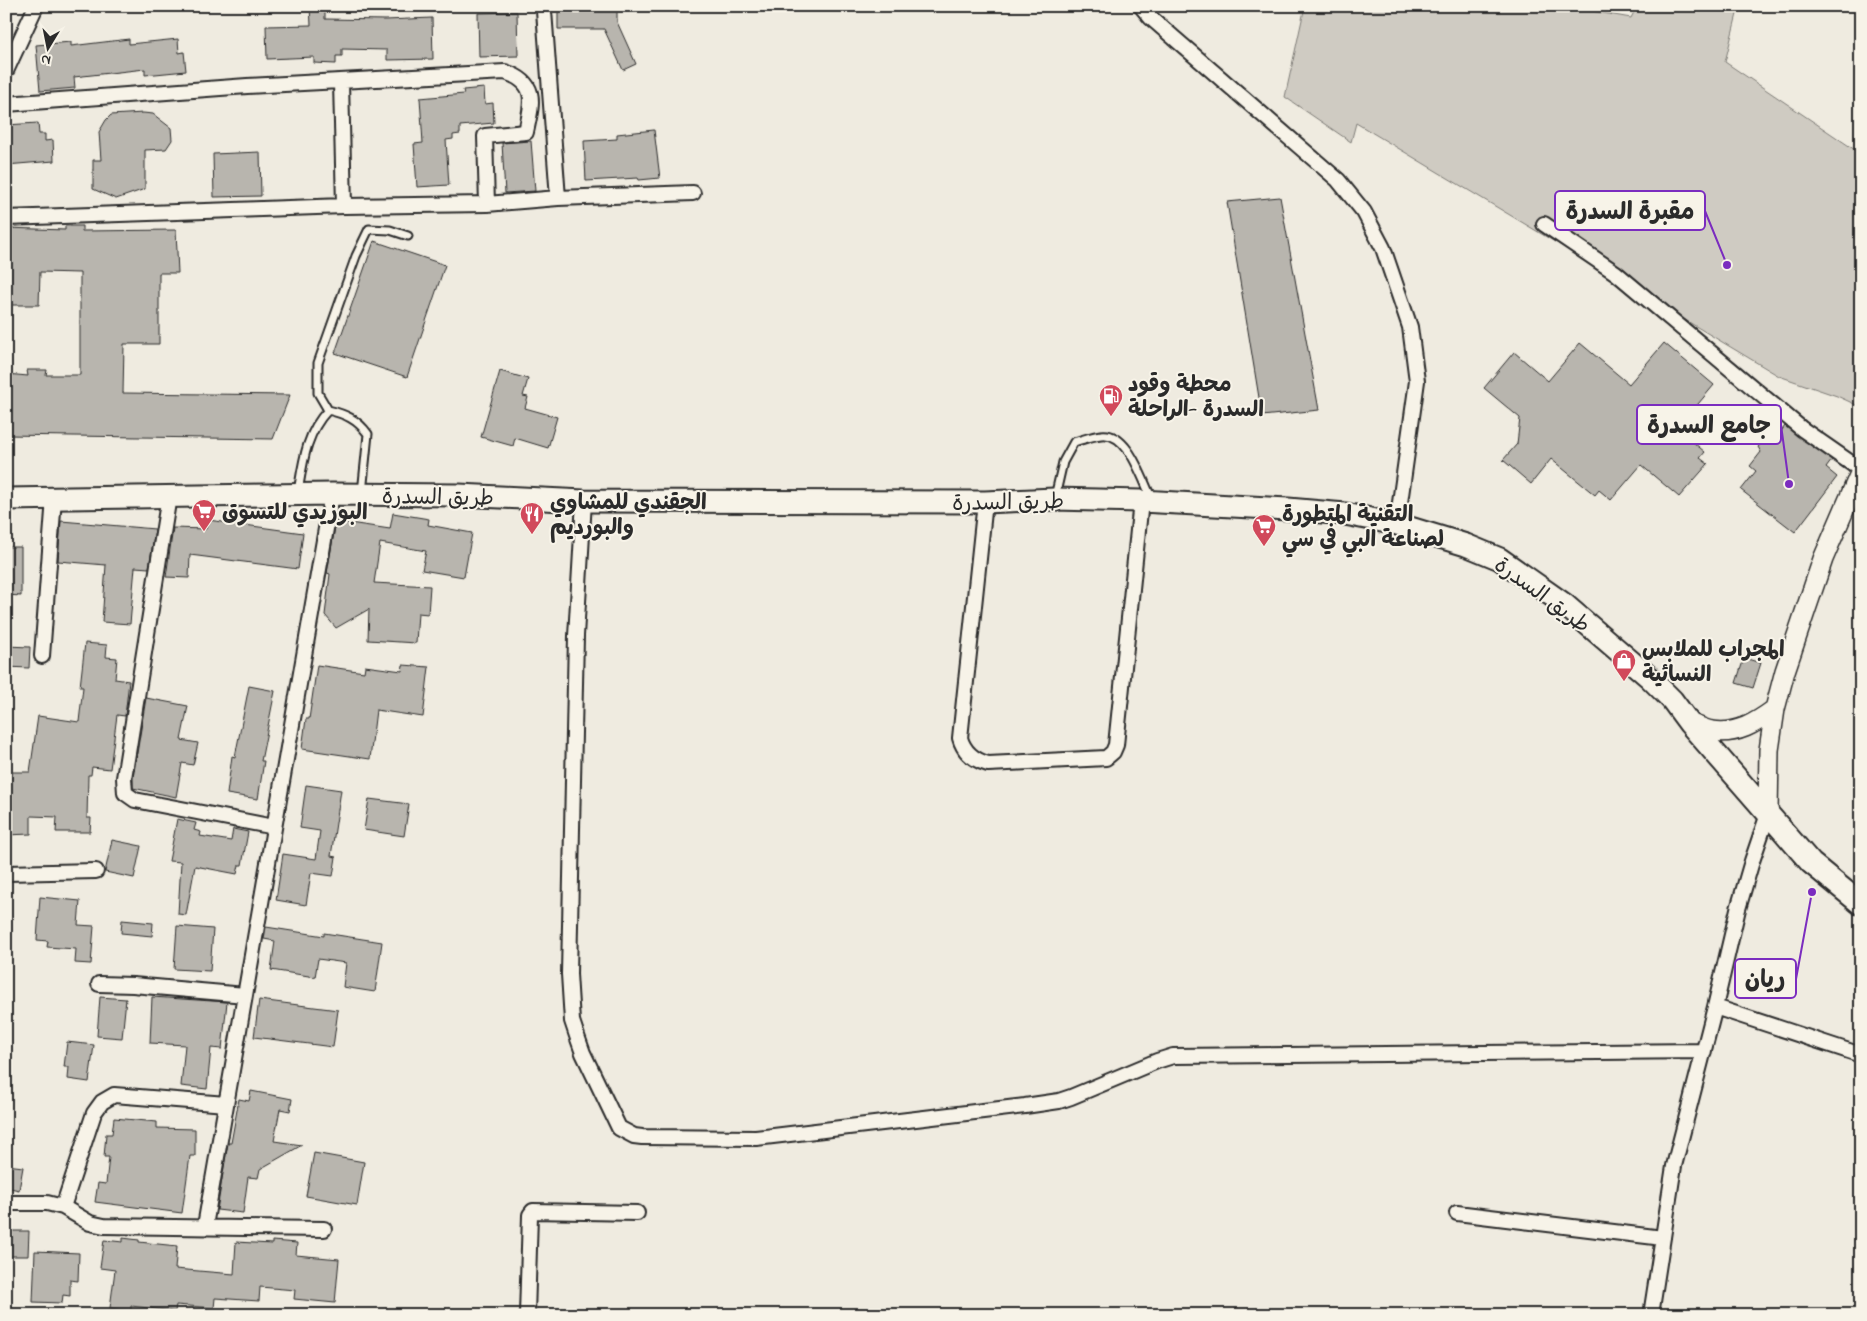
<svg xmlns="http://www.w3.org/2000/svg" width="1867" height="1321" font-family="'Indie Flower','Playpen Sans Arabic',sans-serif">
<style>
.green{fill:#cfcbc2;stroke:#7d7b76}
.building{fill:#b8b5ae;stroke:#2b2b2b}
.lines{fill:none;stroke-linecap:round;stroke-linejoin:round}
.lane-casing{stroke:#2b2b2b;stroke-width:11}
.street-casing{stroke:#2b2b2b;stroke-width:18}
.secondary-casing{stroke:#2b2b2b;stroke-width:22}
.primary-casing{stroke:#2b2b2b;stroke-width:25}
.lane{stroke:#f7f3e8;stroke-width:7}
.street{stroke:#f7f3e8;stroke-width:14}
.secondary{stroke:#f7f3e8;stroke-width:19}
.primary{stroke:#f7f3e8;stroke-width:21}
.labels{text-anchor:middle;stroke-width:4;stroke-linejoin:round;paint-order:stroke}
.poi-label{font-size:22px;font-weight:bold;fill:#2b2b2b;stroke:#f7f3e8;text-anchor:start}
.street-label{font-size:22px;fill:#2b2b2b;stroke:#f7f3e8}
.leader{fill:none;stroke:#7b2cbf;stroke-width:2}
.callout-dot{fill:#7b2cbf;stroke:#f7f3e8;stroke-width:2}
.callout{fill:#f7f3e8;stroke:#7b2cbf;stroke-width:2}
.callout-label{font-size:24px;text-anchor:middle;font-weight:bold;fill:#2b2b2b}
</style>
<rect width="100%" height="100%" fill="#efebe0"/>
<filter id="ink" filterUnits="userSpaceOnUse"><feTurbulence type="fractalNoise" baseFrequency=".02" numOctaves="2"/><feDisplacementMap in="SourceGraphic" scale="10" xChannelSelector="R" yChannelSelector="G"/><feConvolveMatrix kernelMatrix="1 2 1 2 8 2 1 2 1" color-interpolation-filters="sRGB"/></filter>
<g filter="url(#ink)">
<path class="green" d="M1305 6H1563L1631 18 1637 6H1739L1725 62 1861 154V407L1837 396 1779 376 1356 123 1351 142 1285 97Z"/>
<path class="building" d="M310 6H325V19L386 20 432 18 433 59 387 60V50L342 49V56H336V64L314 63V57L267 59 266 26 311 25Z
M558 6H617V22L636 64 623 70 604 29H558Z
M517 12 518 56 479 57 478 13Z
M129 39V44L178 39 179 53 184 52 186 71 145 75V69L74 77 75 88 40 91 36 45 71 42V46Z
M484 88 485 104 493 103 494 123 460 126V134L453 135V139L446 140 449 185 417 187 414 144 423 143 420 98 464 94 463 90Z
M143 113 153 114 171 128 172 140 166 149 145 150V189L116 199 93 189V160H101L99 132 106 120 111 115Z
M38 123 39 134H45V141L53 140 54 161 6 165V125Z
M654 130 660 178 639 180 638 178 586 181 584 141 617 139V134Z
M531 141 535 191 505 193 502 143Z
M260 152 261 196 214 197 213 154Z
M1280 197 1319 410 1262 416 1227 202Z
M65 226H82V231L176 230 178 273H159V344H124L123 393 290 395 273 439 6 435V374L28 376 27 370H47L46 375H80V273L40 272 39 305H6V228L65 230Z
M374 241 445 265 407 377 335 353Z
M1580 343 1629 384 1664 343 1714 385 1677 429 1705 452 1700 458 1708 464 1679 497 1641 465 1611 500 1599 490 1595 495 1551 459 1531 484 1503 460 1517 444 1520 418 1484 388 1514 352 1548 381Z
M500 371 528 379 523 396 528 397 525 408 557 417 548 448 515 438 513 446 481 437Z
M1785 426 1832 460 1826 468 1837 477 1795 532 1741 490 1756 471 1750 466 1761 452 1758 447 1764 440 1770 442 1774 437 1776 438Z
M393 513 429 519 428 525 472 533 464 577 422 570 426 551 380 543 374 583 430 586 428 614 418 613 416 643 368 640 369 609 336 628 325 615 330 574 327 573 336 521 390 529Z
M208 520 303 533 298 569 190 555 189 578 166 577 173 528 206 529Z
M61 521 155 529 149 568 135 567 130 624 102 622 106 565 58 561Z
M6 547H21V596L6 595Z
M85 643 107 645 106 657 117 658 115 679 129 681 125 716 117 715 110 769 92 767 91 775H88L87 818H91L90 832H56L57 817 31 816V834L6 835V791H10V772H30L38 716 79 722 83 687H80Z
M6 646 30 647 29 668 6 667Z
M1744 658 1761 663 1753 688 1736 683Z
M317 665 364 672 365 666 402 671 403 665 429 667 423 717 376 710 370 759 302 749 306 719H309Z
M249 686 275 691 261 761H264L258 799 227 794 232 756 235 757Z
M146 698 188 706 181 740 198 743 193 765 182 763 176 797 133 788V778Z
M306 785 341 790 331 856 336 857 333 876 311 873 306 905 276 900 283 854 316 859 320 831 300 828Z
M369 799 409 804 404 836 364 830Z
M177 819 196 823 194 830 201 832 200 836 231 841 233 829 248 832 242 865H239L237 874 195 866 186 915 178 914 181 862 169 861Z
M112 840 141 846 134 878 105 872Z
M40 897 80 901 78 925 94 926 91 964 75 963 76 949 47 947 48 941 37 940Z
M122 920 153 923 152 936 121 933Z
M177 926 213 929 210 971 174 969Z
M266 927 324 936V933L382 942 375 992 343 987 346 963 318 959 315 977 271 970 275 941 264 939Z
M100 997 126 999 122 1038 97 1036Z
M152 997 227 1002 222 1049 211 1048 207 1089 181 1086 185 1045 150 1043Z
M259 1000 338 1010 333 1047 254 1037Z
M67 1042 94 1045 89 1082 68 1079 69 1067H64Z
M251 1091 292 1099 290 1111 280 1109 274 1141 302 1145 260 1169 258 1178 248 1177 243 1213 217 1210 228 1143H231L239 1099 249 1101Z
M114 1118 157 1122V1128L195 1129V1156H190L182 1213 95 1202 98 1183 106 1184 109 1157H104L106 1134H112Z
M314 1153 364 1162 357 1205 306 1196Z
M7 1165 23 1167 19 1190 6 1187Z
M6 1231H29L28 1256H6Z
M123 1238 139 1240V1242L177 1246 175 1269 234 1274 236 1242 272 1244V1241L297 1243 296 1255 339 1259 335 1303 294 1299 295 1290 260 1287 259 1301 215 1298 214 1308 176 1305 175 1311 131 1306V1311L110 1308 115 1270 100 1268 104 1240 123 1242Z
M35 1251 79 1253 78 1281 70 1280V1296L63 1295 62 1303 33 1302Z"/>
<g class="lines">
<g class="lane-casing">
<path id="lane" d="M328 410 318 393V363L356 256 369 229 390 230 408 236
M298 492C303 462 306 433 328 410 345 414 357 419 368 434L362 493
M1055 497 1063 462 1074 442C1082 440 1092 436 1101 435 1128 431 1142 479 1152 499"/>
</g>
<g class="street-casing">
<path id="street" d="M1141 6 1151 18 1338 180 1364 212 1383 248 1410 327 1417 381 1397 524
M544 11 558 198
M6 71 36 6
M341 82 344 206
M6 104 247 86 505 72C539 83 532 103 526 132L485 136 487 204
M6 218 344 206 487 204 558 198 693 193
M1544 224 1616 273 1802 429 1861 470
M169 496 124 778 125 793 135 800 274 827
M584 501 576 636 569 974 572 1021 577 1036 583 1053 619 1128 634 1136 642 1137 756 1138 1025 1106 1059 1101 1071 1097 1157 1061 1173 1056 1704 1051
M985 502 960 738C964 752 973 760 988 764L1106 758 1113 752 1116 745 1141 501
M42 656 54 498
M6 873 96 871
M99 984 133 985 245 995
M1715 1007 1861 1055
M6 1203H47L63 1207 90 1223 104 1226 324 1229
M63 1207 94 1113 102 1102 114 1095 226 1104
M1457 1213 1663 1238
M205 1226 332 494
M527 1315 530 1215 533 1211 637 1213
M1651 1315 1674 1166 1715 1007 1738 909 1752 861 1768 814"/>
</g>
<g class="secondary-casing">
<path id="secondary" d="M1689 723C1697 726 1705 730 1712 731 1737 735 1756 723 1775 709
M1768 814 1769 750 1775 709 1785 671 1823 559 1861 471"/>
</g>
<g class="primary-casing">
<path id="primary" d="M6 499 332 494 459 495 584 501 985 502 1054 499 1141 501 1288 509 1345 514 1397 524 1466 545 1500 559 1564 604 1649 677 1672 700 1689 723 1811 863 1861 904"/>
</g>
<use href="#lane" class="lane"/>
<use href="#street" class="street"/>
<use href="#secondary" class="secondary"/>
<use href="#primary" class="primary"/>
</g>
</g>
<defs>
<g id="fuel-pin" transform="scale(1.25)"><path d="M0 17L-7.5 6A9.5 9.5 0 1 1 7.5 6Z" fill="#d1495b" stroke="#f7f3e8"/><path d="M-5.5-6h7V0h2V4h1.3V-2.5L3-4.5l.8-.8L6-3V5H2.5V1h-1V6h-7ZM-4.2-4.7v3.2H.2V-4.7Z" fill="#fff"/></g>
<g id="supermarket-pin" transform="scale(1.25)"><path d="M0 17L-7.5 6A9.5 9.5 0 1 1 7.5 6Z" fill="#d1495b" stroke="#f7f3e8"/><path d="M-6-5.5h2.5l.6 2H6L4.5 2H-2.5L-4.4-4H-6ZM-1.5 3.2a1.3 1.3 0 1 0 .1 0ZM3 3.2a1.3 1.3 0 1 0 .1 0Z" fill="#fff"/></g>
<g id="restaurant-pin" transform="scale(1.25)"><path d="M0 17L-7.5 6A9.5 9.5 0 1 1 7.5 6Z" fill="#d1495b" stroke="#f7f3e8"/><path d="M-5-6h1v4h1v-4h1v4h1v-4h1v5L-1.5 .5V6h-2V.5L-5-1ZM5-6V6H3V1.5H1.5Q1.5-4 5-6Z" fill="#fff"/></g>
<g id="shop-pin" transform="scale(1.25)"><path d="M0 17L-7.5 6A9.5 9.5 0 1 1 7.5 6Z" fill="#d1495b" stroke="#f7f3e8"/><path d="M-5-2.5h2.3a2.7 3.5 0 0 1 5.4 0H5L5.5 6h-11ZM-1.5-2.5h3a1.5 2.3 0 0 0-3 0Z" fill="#fff"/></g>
</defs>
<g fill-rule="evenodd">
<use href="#fuel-pin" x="1111" y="396"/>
<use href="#supermarket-pin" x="204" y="511"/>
<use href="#restaurant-pin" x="532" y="514"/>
<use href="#supermarket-pin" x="1264" y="526"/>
<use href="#shop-pin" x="1624" y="661"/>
</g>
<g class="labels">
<g class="poi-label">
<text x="1128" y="391">محطة وقود<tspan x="1128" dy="25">السدرة -الراحلة</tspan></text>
<text x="550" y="509">الجقندي للمشاوي<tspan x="550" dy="25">والبورديم</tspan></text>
<text x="222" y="519">البوزيدي للتسوق</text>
<text x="1282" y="521">التقنية المتطورة<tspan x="1282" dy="25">لصناعة البي في سي</tspan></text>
<text x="1642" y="656">المجراب للملابس<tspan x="1642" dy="25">النسائية</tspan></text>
</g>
<g class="street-label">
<text transform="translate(438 496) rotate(1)" y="8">طريق السدرة</text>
<text transform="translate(1008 501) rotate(-1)" y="8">طريق السدرة</text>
<text transform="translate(1543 594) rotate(36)" y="8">طريق السدرة</text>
</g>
</g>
<path class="leader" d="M1727 265L1705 211M1789 484L1781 425M1812 892L1796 979"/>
<g class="callout-dot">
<circle cx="1727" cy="265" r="5"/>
<circle cx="1789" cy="484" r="5"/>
<circle cx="1812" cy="892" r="5"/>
</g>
<g class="callout">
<rect x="1555" y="191" width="150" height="39" rx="5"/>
<rect x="1637" y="405" width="144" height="39" rx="5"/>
<rect x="1735" y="959" width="61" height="39" rx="5"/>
</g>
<g class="callout-label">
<text x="1630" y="219">مقبرة السدرة</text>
<text x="1709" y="433">جامع السدرة</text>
<text x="1765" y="987">ريان</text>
</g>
<rect width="1867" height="1321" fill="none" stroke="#f7f3e8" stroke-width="25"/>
<rect x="12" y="12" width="1842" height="1296" fill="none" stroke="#2b2b2b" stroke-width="2" filter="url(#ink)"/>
<g transform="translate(48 48) rotate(190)" stroke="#f7f3e8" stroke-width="4" paint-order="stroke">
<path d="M0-4L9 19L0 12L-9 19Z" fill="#2b2b2b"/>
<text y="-8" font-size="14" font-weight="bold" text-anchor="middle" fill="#2b2b2b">N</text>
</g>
</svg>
